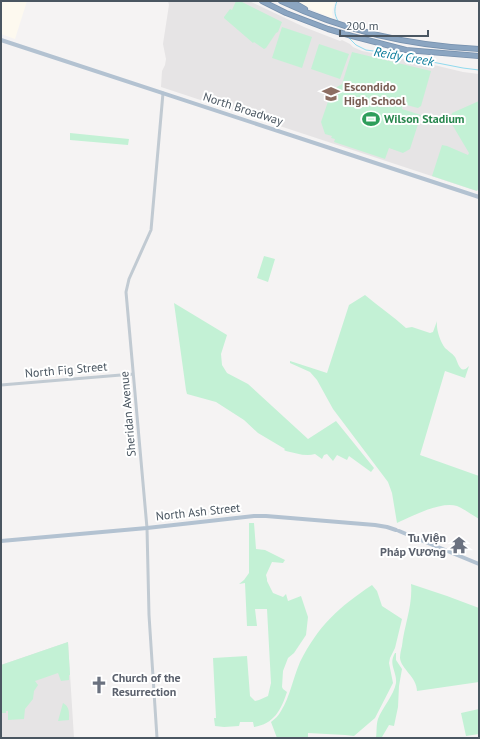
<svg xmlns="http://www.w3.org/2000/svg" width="480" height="739" font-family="'PT Sans',sans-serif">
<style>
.commercial{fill:#fdf9ef}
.education{fill:#e6e4e5}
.green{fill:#c3f1d5}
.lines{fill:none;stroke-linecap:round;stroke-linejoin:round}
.stream{stroke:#90daee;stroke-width:1}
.highway-casing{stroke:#7690ad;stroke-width:6}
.minor{stroke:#c1cad2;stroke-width:3}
.major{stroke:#b3c2d1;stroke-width:4}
.highway{stroke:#8ba5c1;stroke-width:4.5}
.labels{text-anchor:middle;stroke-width:4;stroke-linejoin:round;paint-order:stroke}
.education-label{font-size:12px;font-weight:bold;fill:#785e54;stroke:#fff;text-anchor:start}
.street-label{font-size:12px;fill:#4a5661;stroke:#fff}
.leisure-label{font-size:12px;font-weight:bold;fill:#27864d;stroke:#fff;text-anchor:start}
.worship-label{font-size:12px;font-weight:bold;fill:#5b616d;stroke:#fff;text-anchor:end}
.water-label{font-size:13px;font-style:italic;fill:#0c7c9b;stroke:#fff}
</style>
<rect width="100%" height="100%" fill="#f5f3f3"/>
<path class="commercial" d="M2 1H27L15 39 1 34Z
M293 1H335L332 12 333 19Z"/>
<path class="education" d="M168 1H249L304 27 340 41 342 40 350 44 353 47 362 51 417 62 434 65 463 72 479 74V187L477 191 161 87 162 71 165 65 166 59 163 44 169 5Z
M68 642 74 738H1V665Z"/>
<path class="green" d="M236 1H240L282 22 278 32 276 33 266 48 264 49 254 42 253 43 224 18V17L230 9 232 10Z
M282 27 312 37 302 68 272 58Z
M319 44 349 54 340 79 311 69Z
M352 52 431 71 421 106 418 108 403 104 402 109 421 115 410 149 403 153 389 148 385 159 334 142 335 139 331 138 332 136 325 134 321 122 332 90 342 84Z
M479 101V187L477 191 432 176 442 145 447 146 468 155 469 153 450 121 452 113Z
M70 133 129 139 128 145 70 140Z
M264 256 275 259 268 282 257 278Z
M365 295C379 307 393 316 406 328L412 327 430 333 433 332 437 321C436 329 440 341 445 348 448 351 452 353 455 357 458 362 460 376 469 366L465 378 445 371 420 455 479 476V519C472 515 464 509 457 506 441 501 412 516 397 523L392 493 388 482 333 409 317 380 310 372 290 363V361L327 373 349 305Z
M174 303 227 335 221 354 222 365 227 373 248 384 308 439 336 421 374 468 371 472 349 456 347 460 337 455 333 461 327 454 324 455 322 459 315 454C306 457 295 453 286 451L284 450 285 449 258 433 244 420 216 402 187 394 186 390Z
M249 523H254L256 549 265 550 285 560 283 563 272 562 266 575 267 579V581L273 593 283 597 286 594 288 601 301 596 308 617 306 635 294 653 288 658 283 671 282 687 283 689 287 692C281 710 274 724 254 727L253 722H240L239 726 224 727 215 726 214 718H216L213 658 247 656 250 696 255 701 259 700 268 696 271 683 267 609H255L257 626H247L245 583 239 584 244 580 249 573Z
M411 584 447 596 479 608V682L417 691C417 677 401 669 400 658 400 654 401 650 402 646 404 626 413 605 411 584Z
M372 585 377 591 382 606 402 619 395 648 390 658 389 663 393 683 375 718 354 736 345 735 308 733V738H277L271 722C275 719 279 715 281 711 290 697 293 678 300 662 318 626 339 607 372 585Z
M68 642 70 675H69V680L61 681 58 673 35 681 38 685 34 691 33 699 25 709 24 719 8 720V711H6V713H1V665Z
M395 653H396V660L402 669 399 686 398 707 394 726 389 725 382 737 376 738C377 732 376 725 378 719 382 708 394 695 396 683 397 671 388 665 395 653Z
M63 703C70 707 69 713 69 720L58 721Z
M479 709V734L466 736 461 713Z"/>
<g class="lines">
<path class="stream" d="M337 1C334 9 334 14 338 21
M348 37 356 45 366 50 381 52 463 68 479 70"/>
<g class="highway-casing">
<path id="highway" d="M262 1 286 13 328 29 352 36 406 50 479 56
M281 1C342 30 411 46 479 49
M291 1 305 9"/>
</g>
<path class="minor" d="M1 385 133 374
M157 738 149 615 147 528 126 292 129 279 151 230 163 93"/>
<path class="major" d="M1 40 479 197
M399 531 479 564
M1 541 147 528 254 516H266L375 525 387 527 396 530"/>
<use href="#highway" class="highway"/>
</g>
<defs>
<g id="school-bare" transform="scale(1.38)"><path d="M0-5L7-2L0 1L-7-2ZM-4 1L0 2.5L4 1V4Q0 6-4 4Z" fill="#8d6e63" stroke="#fff" stroke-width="2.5" paint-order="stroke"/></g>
<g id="stadium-bare" transform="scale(1.38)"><path d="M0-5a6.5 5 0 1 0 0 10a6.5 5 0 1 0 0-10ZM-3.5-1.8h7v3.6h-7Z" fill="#2e9e5b" stroke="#fff" stroke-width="2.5" paint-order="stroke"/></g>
<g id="temple-bare" transform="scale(1.38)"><path d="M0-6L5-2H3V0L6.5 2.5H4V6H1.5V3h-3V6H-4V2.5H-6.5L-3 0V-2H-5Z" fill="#6b7280" stroke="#fff" stroke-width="2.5" paint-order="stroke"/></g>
<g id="church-bare" transform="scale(1.38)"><path d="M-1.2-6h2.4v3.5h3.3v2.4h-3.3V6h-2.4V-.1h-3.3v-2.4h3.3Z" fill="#6b7280" stroke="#fff" stroke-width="2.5" paint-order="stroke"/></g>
</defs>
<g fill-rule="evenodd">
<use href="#school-bare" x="331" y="94"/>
<use href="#stadium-bare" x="371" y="119"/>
<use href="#temple-bare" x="459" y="545"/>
<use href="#church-bare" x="99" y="685"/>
</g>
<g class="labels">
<g class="education-label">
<text x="344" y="91">Escondido<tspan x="344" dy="14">High School</tspan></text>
</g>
<g class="street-label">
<text transform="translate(243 109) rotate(18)" y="4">North Broadway</text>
<text transform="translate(66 370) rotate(-5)" y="4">North Fig Street</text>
<text transform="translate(128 414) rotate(-95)" y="4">Sheridan Avenue</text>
<text transform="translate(198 512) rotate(-6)" y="4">North Ash Street</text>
</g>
<g class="leisure-label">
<text x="384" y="123">Wilson Stadium</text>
</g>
<g class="worship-label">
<text x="446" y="542">Tu Viện<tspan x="446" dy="14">Pháp Vương</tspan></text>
<text x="112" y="682" text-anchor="start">Church of the<tspan x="112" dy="14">Resurrection</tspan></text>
</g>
<g class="water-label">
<text transform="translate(404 56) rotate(10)" y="5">Reidy Creek</text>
</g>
</g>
<rect width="480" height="739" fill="none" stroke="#4a5661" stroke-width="4"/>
<path d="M340 30v6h88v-6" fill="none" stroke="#4a5661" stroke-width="2"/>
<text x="346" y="30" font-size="12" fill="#4a5661" stroke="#ffffff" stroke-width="3" paint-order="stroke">200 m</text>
</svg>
